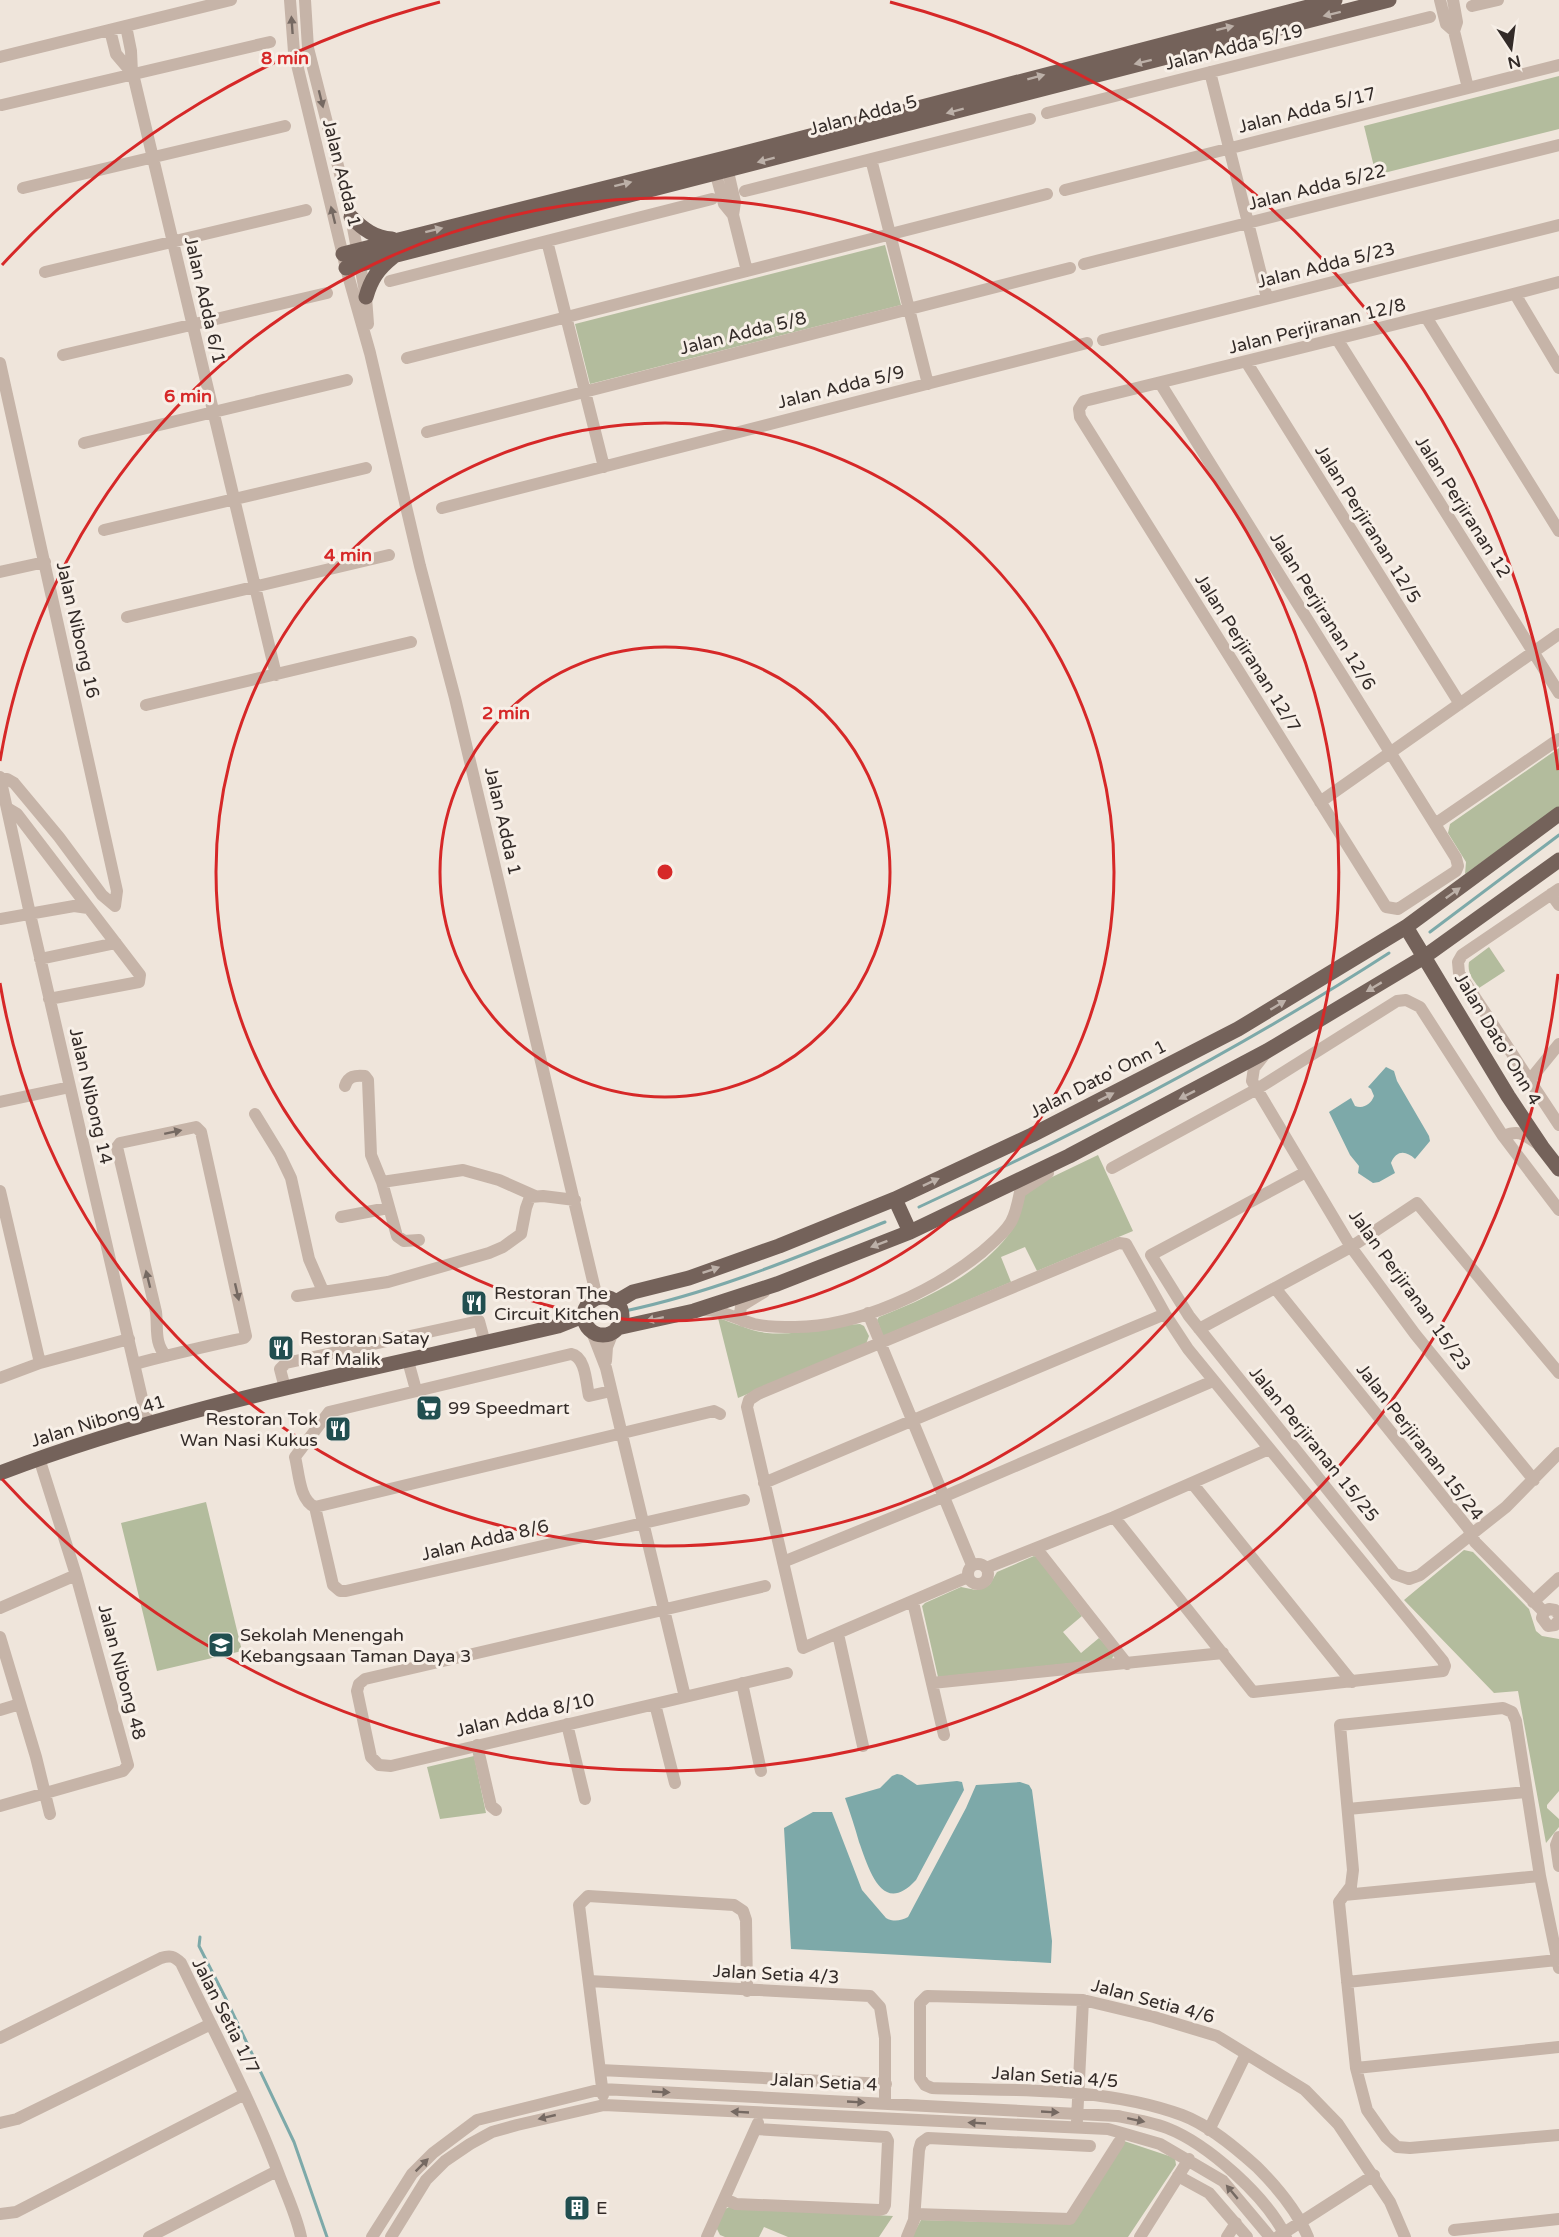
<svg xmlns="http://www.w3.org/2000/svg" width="1559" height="2237" font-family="'Varela Round',sans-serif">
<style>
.green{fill:#b3bc9d}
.water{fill:#7da9a9}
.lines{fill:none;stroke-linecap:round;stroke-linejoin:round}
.stream{stroke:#7da9a9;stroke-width:3}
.minor{stroke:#c6b4a8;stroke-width:12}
.major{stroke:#74625a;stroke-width:15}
.oneway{fill:#bcb0a8}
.oneway2{fill:#756962}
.ring{fill:none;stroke:#d62828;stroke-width:3}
.labels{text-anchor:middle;stroke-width:6;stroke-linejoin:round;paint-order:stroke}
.street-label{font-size:18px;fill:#332b28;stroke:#f7efe7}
.poi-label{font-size:18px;fill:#332b28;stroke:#f7efe7;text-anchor:start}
.centre{fill:#d62828;stroke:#f7efe7;stroke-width:3}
.ring-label{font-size:18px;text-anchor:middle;font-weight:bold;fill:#d62828;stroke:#f7efe7;stroke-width:6;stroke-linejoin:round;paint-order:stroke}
</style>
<rect width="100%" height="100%" fill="#efe5db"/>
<path class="green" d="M1559 76V129L1376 175 1364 126Z
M885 245 901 305 590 384 575 324Z
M1559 748V807L1465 874 1466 862 1448 833 1450 824Z
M1489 947 1505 971 1479 988C1473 979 1467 973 1469 962Z
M1098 1155 1133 1231 1037 1271 1025 1247 1001 1257 1011 1282 883 1336 877 1320 879 1317C927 1298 981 1274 1012 1230 1019 1220 1021 1202 1025 1190Z
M718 1318C734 1323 750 1331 767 1333 799 1336 829 1325 860 1324L864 1326 869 1336 866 1344 738 1398Z
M206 1502 242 1651 157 1671 121 1523Z
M1464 1550 1473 1552 1529 1609 1536 1631 1542 1636 1559 1639V1791L1547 1805V1808L1559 1819V1827L1546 1843 1518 1691 1494 1693 1404 1600Z
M1034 1556 1037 1557 1082 1616 1063 1632 1081 1653 1099 1638 1114 1654 1112 1659 938 1677 922 1606 925 1603 961 1587 976 1590 984 1588 990 1584 997 1572Z
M474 1756 486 1813 440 1819 427 1767Z
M1124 2141 1175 2158 1176 2165 1128 2237H912L921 2220 1069 2224Z
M729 2207 893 2216 879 2237H788L764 2227 759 2237H725L720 2235 716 2227 725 2209Z"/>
<path class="water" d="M1386 1067 1394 1071 1397 1081 1429 1136 1430 1141 1415 1159C1406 1150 1396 1150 1391 1163L1395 1173 1379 1182 1373 1183 1358 1173 1359 1166 1350 1155 1329 1112 1351 1098 1355 1106C1364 1109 1371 1104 1374 1096L1371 1089 1368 1087Z
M897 1774 902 1775 917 1785 957 1781 962 1782 964 1790 916 1880C882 1917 869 1869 859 1842 855 1827 850 1813 845 1798L880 1788 892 1776Z
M1020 1782 1029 1785 1032 1790 1052 1941 1051 1963 791 1949 784 1828 813 1812H832L862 1890 886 1918C893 1922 901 1921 908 1917L966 1808 976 1785Z"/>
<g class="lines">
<path class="stream" d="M1430 932 1559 835
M919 1207C1081 1132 1239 1050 1389 953
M625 1311C715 1292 800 1256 885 1222
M200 1937 199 1946 226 1999 294 2142 327 2237"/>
<path class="minor" d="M290 0 294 52 346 268 370 353 420 566 455 698 597 1298
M305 0 308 48 351 217 366 297 368 324
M1440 0 1446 24 1454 31
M1453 0 1457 22 1454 31
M1472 6 1498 0
M126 26 131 51 132 73
M110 30 116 54 133 74 276 675
M1454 31 1468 88
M0 57 231 0
M1210 72 1267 298
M2 105 270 42
M1047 113 1430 17
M871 159 928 384
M726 163 735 202 733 215
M713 164 724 204 733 215 747 271
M23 188 285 126
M1065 190 1559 65
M745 191 1030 119
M547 241 604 467
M1084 264 1559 145
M45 272 306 210
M390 281 712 199
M1515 294 1559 368
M1426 317 1559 531
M1337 339 1559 693
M1103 340 1559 225
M63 355 327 293
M407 358 1047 194
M0 363 117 891 115 906 102 895 59 837 14 783 7 779H0
M1247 363 1460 704
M1160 383 1456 858 1458 866 1456 871 1398 909 1386 907 1080 417 1079 409 1084 401C1242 362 1401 324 1559 282
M427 432 1070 268
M84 443 347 380
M442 508 1087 343
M104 530 366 468
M0 572 45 562
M127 617 389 555
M146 705 411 642
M0 777 30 914 148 1424
M1320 802 1559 634
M7 808 17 814 140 975 139 982 49 999
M1435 824 1559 739
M1559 889 1462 955 1458 962 1459 973 1559 1125
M1551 894 1559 905
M0 919 74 906 88 908
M40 959 116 943
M1252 1081 1351 1247 1415 1334 1534 1480
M1252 1081 1254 1068 1265 1054
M1529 1081 1559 1044
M345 1086C348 1076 355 1075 365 1076L368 1080 371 1155 382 1182
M0 1102 70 1087
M255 1114 280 1155 291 1178 309 1259 323 1291
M1503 1136C1521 1129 1524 1135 1539 1145
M1112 1168 1257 1089 1397 1001 1406 1000 1420 1007 1503 1136 1559 1210
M1306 1172 1151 1255 1189 1316 1395 1574 1409 1579 1420 1575 1506 1507 1559 1453
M0 1191 40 1363
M341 1217 388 1208
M419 1240 404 1241 397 1236 382 1182 463 1170 499 1180 535 1196
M1275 1288 1468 1528 1475 1542 1544 1612
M297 1296 388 1282 489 1253 503 1247 521 1234 526 1208 530 1197 543 1196 575 1200
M701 1310C720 1309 736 1319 754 1324 766 1327 782 1327 795 1327 858 1327 934 1291 982 1252 992 1243 1004 1234 1011 1222 1016 1213 1018 1202 1020 1192L1048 1173
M868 1313 972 1565
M743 1321 740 1315 741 1306 764 1292
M1199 1329 1351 1247 1417 1203 1559 1373
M592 1332 606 1368 685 1697
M408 1361 416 1390
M606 1361 607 1347 613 1332
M135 1364C171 1354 208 1346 244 1338L246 1336 201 1132 196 1127 120 1143 117 1147 156 1312C158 1328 154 1343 166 1356
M0 1378 40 1363 129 1339
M285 1388 280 1369 286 1363 479 1321 485 1343
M611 1391 589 1396C586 1383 586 1357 571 1354L329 1412 295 1457C299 1472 299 1500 315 1507L333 1585 340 1591H346L744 1500
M764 1483 1165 1314
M1192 1483 1352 1682
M315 1507 714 1411 720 1414
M1036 1548 1127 1664
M783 1562 943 1497 1213 1381
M968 1574a10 10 0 1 1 20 0a10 10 0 1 1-20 0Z
M986 1568 1114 1517 1269 1449
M968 1577 803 1648 747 1407 749 1400 758 1394 1119 1243 1126 1244 1165 1314 1188 1349 1443 1661 1445 1666 1443 1671 1253 1692 1114 1517
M765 1586 365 1679 359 1684 357 1691 371 1757 379 1765 391 1766 787 1673
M913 1602 944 1735
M1533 1602 1559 1578
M0 1608 76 1575
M1559 1615 1555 1610 1549 1609 1544 1612 1542 1618 1548 1626 1555 1625 1559 1620
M838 1634 863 1746
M0 1637 36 1757 50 1814
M742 1683 761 1771
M932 1683 1223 1653
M655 1704 675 1783
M0 1710 20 1704
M567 1724 585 1799
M477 1745 491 1806 496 1810
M0 1806 123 1771 128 1765 76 1575 39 1458
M1348 1809 1527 1792
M1559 1837 1556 1845 1559 1866
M1344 1895 1540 1876
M1559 1968 1540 1876 1516 1721 1512 1712 1503 1708 1340 1725 1353 1870 1351 1886 1339 1902 1356 2068 1367 2110 1386 2137 1397 2147 1410 2148 1559 2135
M589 1981 870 1996 880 2007 885 2038V2103
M1347 1982 1557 1960
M0 2038 161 1958C170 1955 174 1956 181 1963 214 2032 251 2100 278 2172 286 2194 296 2214 301 2237
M1356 2068 1559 2047
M600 2070 886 2084
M603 2095 579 1905 588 1896 734 1905 743 1911 746 1920 747 1991
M1077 2120 1083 2000
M0 2123 17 2119 211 2024
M1209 2130 1246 2054
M1178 2176 1209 2193 1247 2237
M725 2199 736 2204 879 2210 883 2209 885 2205 888 2141 886 2137 756 2129
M0 2214 16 2212 245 2094
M915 2214 1070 2219 1119 2142
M1454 2230 1559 2219
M1279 2236 1374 2175
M149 2237 277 2171
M372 2237 412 2174 433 2153 477 2120 602 2089 1117 2116C1133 2119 1151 2122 1167 2128 1208 2144 1267 2197 1286 2237
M391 2237 426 2180 445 2161 470 2144 492 2132 517 2125 604 2105 1108 2129 1160 2144 1223 2181 1270 2237
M707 2237 758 2123
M907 2237 914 2220 919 2150 921 2143 928 2138 1090 2146
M1140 2237 1189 2159
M1227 2237 1236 2223
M1308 2237C1297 2211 1277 2187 1257 2167 1236 2148 1209 2125 1182 2115 1102 2086 1015 2091 932 2088L925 2085 920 2078V2003L927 1996 1083 2000 1154 2017 1217 2036 1305 2090 1338 2124 1390 2202 1405 2237"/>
<path class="major" d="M351 217C363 229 375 238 392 239
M343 254 725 158 1335 0
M346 268 1389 0
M366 297C371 279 378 269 393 257
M1406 927 1508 1096 1542 1147 1559 1169
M895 1199 910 1232
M584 1316a19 19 0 1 1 38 0a19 19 0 1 1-38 0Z
M616 1302 633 1292 689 1278 779 1246 895 1199 1032 1135 1238 1029 1406 927 1559 814
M617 1328 694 1311 777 1284 910 1232 1069 1156 1267 1051 1424 957 1559 860
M0 1473C180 1404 371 1370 558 1326L578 1318 584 1312"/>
</g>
<defs><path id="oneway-solid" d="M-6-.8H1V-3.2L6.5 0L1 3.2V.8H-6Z" transform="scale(1.5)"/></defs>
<g class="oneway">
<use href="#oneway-solid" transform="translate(1332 14) rotate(166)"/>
<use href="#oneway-solid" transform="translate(1225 28) rotate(-14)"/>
<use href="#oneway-solid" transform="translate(1143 62) rotate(166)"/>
<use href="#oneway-solid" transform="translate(1036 77) rotate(-15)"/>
<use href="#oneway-solid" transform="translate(955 111) rotate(165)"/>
<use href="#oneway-solid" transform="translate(766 160) rotate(165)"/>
<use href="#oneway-solid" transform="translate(623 184) rotate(-14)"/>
<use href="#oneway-solid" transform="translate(434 230) rotate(-14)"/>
<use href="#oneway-solid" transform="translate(1453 893) rotate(-36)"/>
<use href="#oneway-solid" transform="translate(1374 987) rotate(149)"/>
<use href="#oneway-solid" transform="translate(1278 1005) rotate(-31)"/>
<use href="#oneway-solid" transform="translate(1187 1095) rotate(153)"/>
<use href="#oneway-solid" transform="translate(1106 1097) rotate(-27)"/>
<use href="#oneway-solid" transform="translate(931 1182) rotate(-25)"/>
<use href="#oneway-solid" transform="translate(879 1244) rotate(159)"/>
<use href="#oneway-solid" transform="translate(711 1270) rotate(-19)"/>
<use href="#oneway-solid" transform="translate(655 1319) rotate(168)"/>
</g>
<g class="oneway2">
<use href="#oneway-solid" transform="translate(292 25) rotate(-94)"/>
<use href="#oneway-solid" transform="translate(321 99) rotate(76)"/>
<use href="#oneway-solid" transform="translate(333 215) rotate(-104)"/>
<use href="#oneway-solid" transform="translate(173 1132) rotate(-12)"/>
<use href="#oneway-solid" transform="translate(148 1279) rotate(-104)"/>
<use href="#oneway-solid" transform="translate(237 1292) rotate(77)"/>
<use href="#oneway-solid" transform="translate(661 2092) rotate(3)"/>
<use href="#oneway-solid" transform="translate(856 2102) rotate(3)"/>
<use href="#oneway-solid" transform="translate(740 2112) rotate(-177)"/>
<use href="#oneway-solid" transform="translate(1050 2112) rotate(3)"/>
<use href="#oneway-solid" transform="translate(547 2117) rotate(167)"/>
<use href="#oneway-solid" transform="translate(1136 2120) rotate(12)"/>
<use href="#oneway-solid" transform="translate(977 2123) rotate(-177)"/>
<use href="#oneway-solid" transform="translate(422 2165) rotate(-45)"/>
<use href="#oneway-solid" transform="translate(1232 2192) rotate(-130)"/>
</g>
<g class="ring">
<circle cx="665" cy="872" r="225"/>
<circle cx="665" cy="872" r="449"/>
<path d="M0 761A674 674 0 1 1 0 983"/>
<path d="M1558 974A899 899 0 0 1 2 1479M2 265A899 899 0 0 1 440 2M890 2A899 899 0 0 1 1558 770"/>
</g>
<defs>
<g id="restaurant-square" transform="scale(1.35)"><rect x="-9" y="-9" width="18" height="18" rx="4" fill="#214f50" stroke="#f7efe7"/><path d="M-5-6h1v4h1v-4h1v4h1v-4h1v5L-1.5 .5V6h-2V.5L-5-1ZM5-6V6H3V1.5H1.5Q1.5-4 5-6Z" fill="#fff"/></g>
<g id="supermarket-square" transform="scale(1.35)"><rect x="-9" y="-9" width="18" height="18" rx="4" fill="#214f50" stroke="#f7efe7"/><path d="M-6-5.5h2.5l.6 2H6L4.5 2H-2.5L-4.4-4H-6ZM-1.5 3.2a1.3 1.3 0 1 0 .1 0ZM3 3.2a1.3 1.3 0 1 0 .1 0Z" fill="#fff"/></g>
<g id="school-square" transform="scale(1.35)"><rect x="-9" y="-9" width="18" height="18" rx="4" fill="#214f50" stroke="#f7efe7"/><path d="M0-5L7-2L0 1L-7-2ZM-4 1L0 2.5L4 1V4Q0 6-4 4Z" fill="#fff"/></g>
<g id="building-square" transform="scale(1.35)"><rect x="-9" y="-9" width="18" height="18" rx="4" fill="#214f50" stroke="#f7efe7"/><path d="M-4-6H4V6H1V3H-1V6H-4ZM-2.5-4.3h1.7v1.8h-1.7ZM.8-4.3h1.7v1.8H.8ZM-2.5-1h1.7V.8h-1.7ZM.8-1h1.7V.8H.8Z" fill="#fff"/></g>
</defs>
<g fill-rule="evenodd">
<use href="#restaurant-square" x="474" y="1303"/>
<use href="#restaurant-square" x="281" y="1348"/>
<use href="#supermarket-square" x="429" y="1408"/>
<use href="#restaurant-square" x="338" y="1429"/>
<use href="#school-square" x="221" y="1645"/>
<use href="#building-square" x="577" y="2208"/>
</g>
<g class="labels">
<g class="street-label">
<text transform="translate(1234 47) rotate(-14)" y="6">Jalan Adda 5/19</text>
<text transform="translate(1307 110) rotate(-14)" y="6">Jalan Adda 5/17</text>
<text transform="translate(863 115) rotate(-15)" y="6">Jalan Adda 5</text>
<text transform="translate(342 173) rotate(76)" y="6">Jalan Adda 1</text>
<text transform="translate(1317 187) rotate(-14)" y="6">Jalan Adda 5/22</text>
<text transform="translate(1326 265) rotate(-14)" y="6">Jalan Adda 5/23</text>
<text transform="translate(205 300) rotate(77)" y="6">Jalan Adda 6/1</text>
<text transform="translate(1317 326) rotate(-14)" y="6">Jalan Perjiranan 12/8</text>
<text transform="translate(743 333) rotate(-14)" y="6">Jalan Adda 5/8</text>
<text transform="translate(841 387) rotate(-14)" y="6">Jalan Adda 5/9</text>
<text transform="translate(1463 507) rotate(58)" y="6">Jalan Perjiranan 12</text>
<text transform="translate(1368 524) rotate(58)" y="6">Jalan Perjiranan 12/5</text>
<text transform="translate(1323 611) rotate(58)" y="6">Jalan Perjiranan 12/6</text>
<text transform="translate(78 630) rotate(77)" y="6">Jalan Nibong 16</text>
<text transform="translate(1248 653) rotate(58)" y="6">Jalan Perjiranan 12/7</text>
<text transform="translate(503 821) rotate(77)" y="6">Jalan Adda 1</text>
<text transform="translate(1498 1039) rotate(59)" y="6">Jalan Dato' Onn 4</text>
<text transform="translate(1098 1079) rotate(-27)" y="6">Jalan Dato' Onn 1</text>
<text transform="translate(91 1096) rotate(77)" y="6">Jalan Nibong 14</text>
<text transform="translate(1410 1290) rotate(54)" y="6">Jalan Perjiranan 15/23</text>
<text transform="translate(98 1421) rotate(-17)" y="6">Jalan Nibong 41</text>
<text transform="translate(1420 1442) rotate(52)" y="6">Jalan Perjiranan 15/24</text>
<text transform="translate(1314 1444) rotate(51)" y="6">Jalan Perjiranan 15/25</text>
<text transform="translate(485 1540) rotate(-13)" y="6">Jalan Adda 8/6</text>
<text transform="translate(122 1672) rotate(75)" y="6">Jalan Nibong 48</text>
<text transform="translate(525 1715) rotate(-13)" y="6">Jalan Adda 8/10</text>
<text transform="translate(776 1974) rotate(3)" y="6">Jalan Setia 4/3</text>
<text transform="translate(1153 2001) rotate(15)" y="6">Jalan Setia 4/6</text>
<text transform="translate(226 2016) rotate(63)" y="6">Jalan Setia 1/7</text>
<text transform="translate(1055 2077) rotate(4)" y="6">Jalan Setia 4/5</text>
<text transform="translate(824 2082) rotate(3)" y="6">Jalan Setia 4</text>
</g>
<g class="poi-label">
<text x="494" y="1299">Restoran The<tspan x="494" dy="21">Circuit Kitchen</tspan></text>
<text x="300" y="1344">Restoran Satay<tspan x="300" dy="21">Raf Malik</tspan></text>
<text x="448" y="1414">99 Speedmart</text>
<text x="318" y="1425" text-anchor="end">Restoran Tok<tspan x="318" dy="21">Wan Nasi Kukus</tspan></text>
<text x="240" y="1641">Sekolah Menengah<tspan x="240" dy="21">Kebangsaan Taman Daya 3</tspan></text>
<text x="596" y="2214">E</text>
</g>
</g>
<circle cx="665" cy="872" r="9" class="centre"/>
<g class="ring-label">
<text x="285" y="64">8 min</text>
<text x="188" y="402">6 min</text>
<text x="348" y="561">4 min</text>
<text x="506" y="719">2 min</text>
</g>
<g transform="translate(1511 48) rotate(167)" stroke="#f7efe7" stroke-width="4.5" paint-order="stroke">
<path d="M0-4.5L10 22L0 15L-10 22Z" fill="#332b28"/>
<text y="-9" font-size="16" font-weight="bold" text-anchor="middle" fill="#332b28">N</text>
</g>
</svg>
